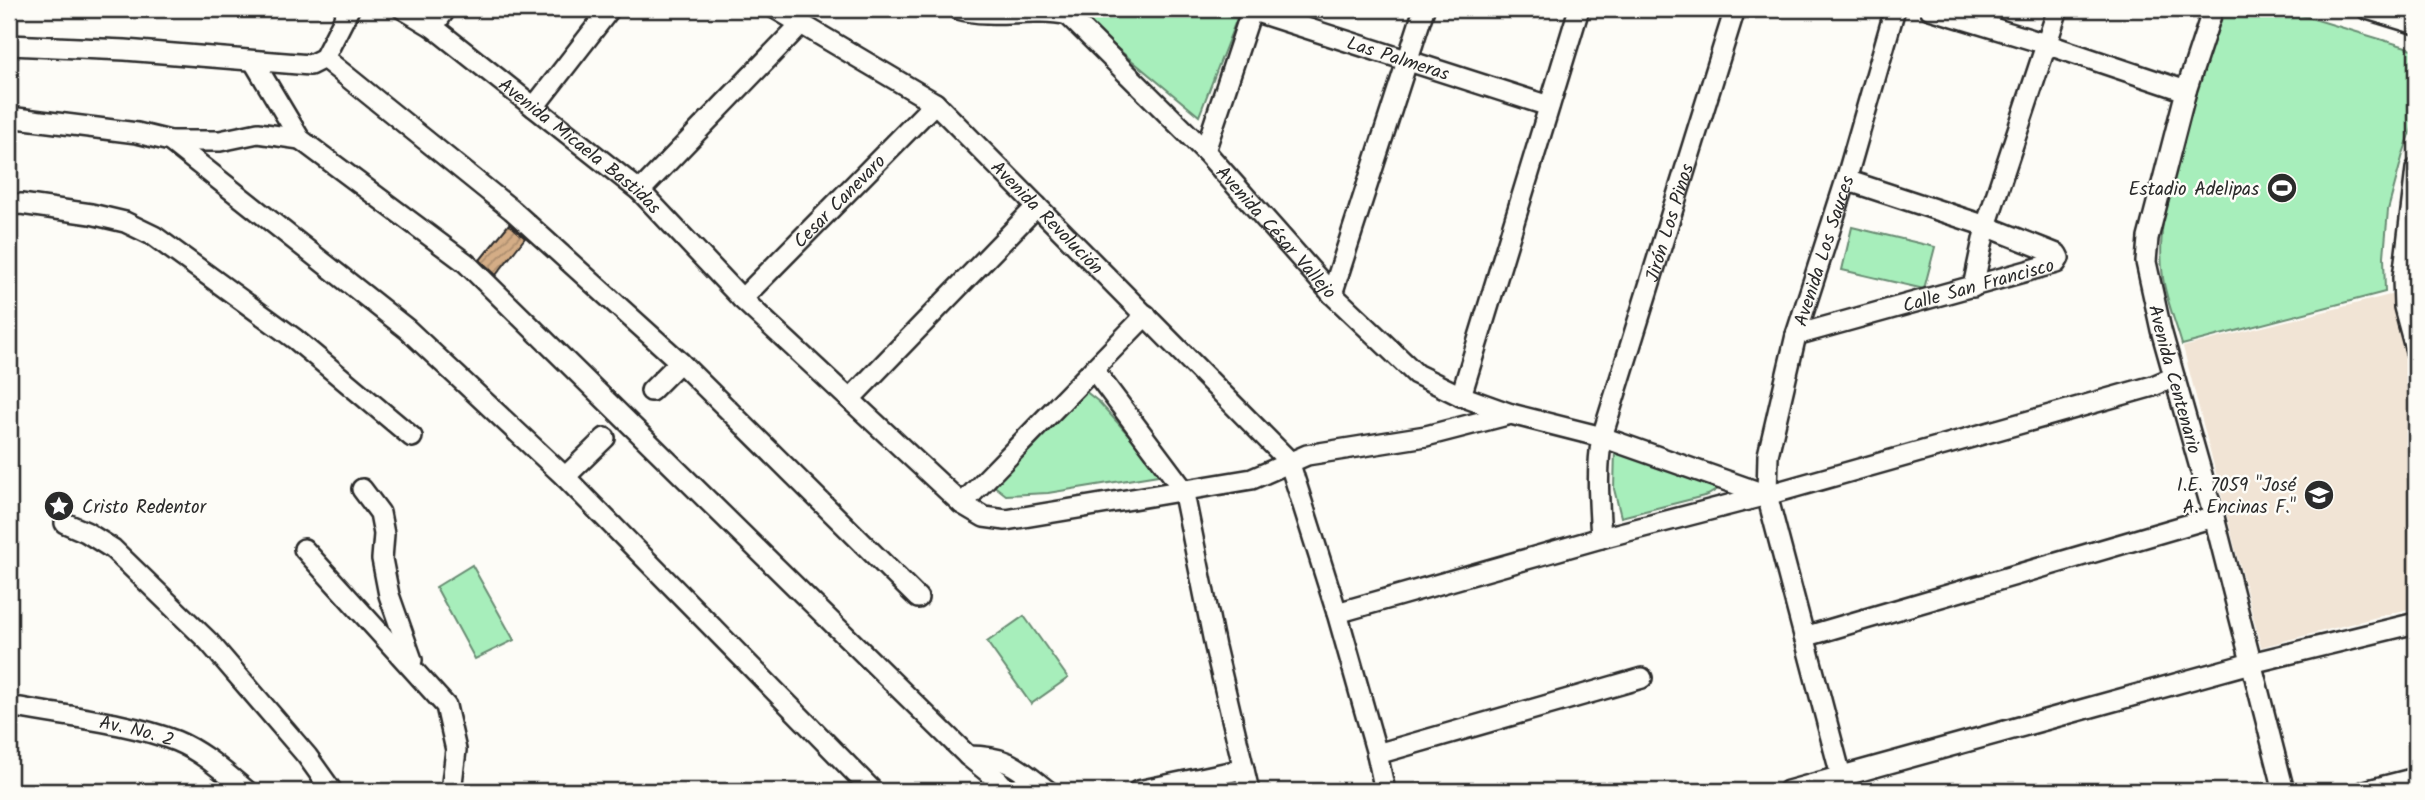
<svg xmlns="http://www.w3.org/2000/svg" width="2425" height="800" font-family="Kalam,sans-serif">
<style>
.built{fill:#f1e4d5}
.green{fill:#a7eebb;stroke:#698c73;stroke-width:2}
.building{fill:url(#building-hatch);stroke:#2b2b2b;stroke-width:2}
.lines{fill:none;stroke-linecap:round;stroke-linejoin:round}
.minor-casing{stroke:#2b2b2b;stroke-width:24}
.minor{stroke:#fdfcf7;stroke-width:19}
.labels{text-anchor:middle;stroke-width:5;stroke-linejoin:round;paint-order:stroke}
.street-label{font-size:19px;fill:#2b2b2b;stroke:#fdfcf7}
.poi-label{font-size:19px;fill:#2b2b2b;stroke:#fdfcf7;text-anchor:end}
</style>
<defs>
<pattern id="building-hatch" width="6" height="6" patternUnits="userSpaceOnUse" patternTransform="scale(1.75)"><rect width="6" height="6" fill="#d4ad86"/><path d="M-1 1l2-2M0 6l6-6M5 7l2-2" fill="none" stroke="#ac8d6e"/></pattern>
</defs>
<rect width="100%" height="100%" fill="#fdfcf7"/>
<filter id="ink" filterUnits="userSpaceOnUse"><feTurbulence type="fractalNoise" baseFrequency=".0143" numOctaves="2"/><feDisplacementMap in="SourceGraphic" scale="14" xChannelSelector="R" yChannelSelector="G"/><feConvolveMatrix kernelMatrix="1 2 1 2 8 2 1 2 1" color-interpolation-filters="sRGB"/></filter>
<g filter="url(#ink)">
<path class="built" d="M2394 294 2416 384V607L2261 647 2183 347Z"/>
<path class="green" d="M1086 9H1209L1237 18 1199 116 1089 25 1085 18Z
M2225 9H2281L2416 50V117L2403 154 2388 210 2384 256 2385 292 2182 345C2176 323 2166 300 2163 278 2151 197 2199 86 2225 9Z
M1852 227 1935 247 1924 289 1842 270Z
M1085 391 1099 402 1164 474 1048 493 1006 495 993 485Z
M1615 449 1714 483 1718 489 1708 495 1621 517 1614 489Z
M472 565 514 640 475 659 436 587Z
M1024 616 1068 678 1031 704 987 642Z"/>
<path class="building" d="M509 224 525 238 496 275 480 260Z"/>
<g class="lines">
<g class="minor-casing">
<g id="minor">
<path id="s1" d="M403 9 433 27 640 191 742 299 962 504 984 517 1006 520 1252 479 1307 455 1426 436 1511 414 1602 437 1767 495"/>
<path id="s2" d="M776 9 935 103 1289 461 1337 613 1377 754 1385 791"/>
<path d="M958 9C994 19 1031 7 1068 15"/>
<path id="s3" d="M1247 9 1549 106"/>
<path d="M1930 9 2046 44 2186 91"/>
<path id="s4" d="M2213 9 2186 91 2148 238 2146 262 2161 330 2214 517 2284 791"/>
<path d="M2367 9 2416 24"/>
<path id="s5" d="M1068 15 1205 151 1332 294 1416 374 1461 396 1511 414"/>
<path d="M433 27 446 9"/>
<path d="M9 45 125 50 310 65 324 58 349 9"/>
<path d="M324 58 512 210 680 362 918 598"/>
<path d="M254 62 300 139 466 263 968 756 999 781 1008 791"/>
<path d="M534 107 610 9"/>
<path d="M9 117 137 133 170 141 204 168 407 329 565 477 873 791"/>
<path d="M170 141H220L258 133 300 139"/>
<path d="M1205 151 1252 9"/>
<path d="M2416 169 2403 278 2404 307 2416 352"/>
<path d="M640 191 801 24"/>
<path d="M9 205 21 204 91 214 125 222 154 236 295 339 412 437"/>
<path d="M1973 287 1986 226 2058 9"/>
<path d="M1332 294 1424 9"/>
<path id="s6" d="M742 299 935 103"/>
<path id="s7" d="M1796 335 2056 263 2059 258 2057 254 1986 226 1846 180"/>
<path d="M1094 370 1183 489 1215 647 1249 791"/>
<path d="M651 391 680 362"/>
<path d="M1461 396 1579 9"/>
<path d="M850 399 1037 206"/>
<path d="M565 477 605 438"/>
<path d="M362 489 380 513 384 534 382 559 389 595 412 660"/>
<path d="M962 504 1146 315"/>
<path d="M65 523 86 532 113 549 209 642 307 756 332 791"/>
<path id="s8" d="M1601 538C1599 503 1596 471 1602 437L1735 9"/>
<path d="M304 549 446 706 456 750 451 791"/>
<path d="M1337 613 1601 538 1767 495 2153 386 2174 377"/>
<path d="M1804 637 2214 517"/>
<path id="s9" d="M9 708H21C70 717 130 723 176 741 203 752 225 773 247 791"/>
<path d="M1377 754 1642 678"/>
<path d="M968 756C1009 756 1018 768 1048 791"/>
<path d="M1138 791 1244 769"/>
<path d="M1788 791 2251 663 2416 623"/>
<path id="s10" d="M1845 791 1767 495 1768 455 1796 335 1846 180 1895 9"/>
<path d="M2365 791 2416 778"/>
</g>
</g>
<use href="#minor" class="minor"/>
</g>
</g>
<defs>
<g id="stadium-disc" transform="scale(1.575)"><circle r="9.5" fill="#2b2b2b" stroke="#fdfcf7"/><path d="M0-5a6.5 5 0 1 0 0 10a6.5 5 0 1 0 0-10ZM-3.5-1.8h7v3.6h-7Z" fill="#fff"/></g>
<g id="school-disc" transform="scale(1.575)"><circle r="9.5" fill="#2b2b2b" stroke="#fdfcf7"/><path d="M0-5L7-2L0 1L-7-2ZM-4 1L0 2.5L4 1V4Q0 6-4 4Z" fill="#fff"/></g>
<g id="sight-disc" transform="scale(1.575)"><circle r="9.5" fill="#2b2b2b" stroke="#fdfcf7"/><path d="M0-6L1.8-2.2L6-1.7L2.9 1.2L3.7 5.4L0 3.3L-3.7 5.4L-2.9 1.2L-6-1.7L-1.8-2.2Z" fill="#fff"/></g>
</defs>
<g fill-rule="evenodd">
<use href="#stadium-disc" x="2282" y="188"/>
<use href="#school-disc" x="2319" y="495"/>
<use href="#sight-disc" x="59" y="506"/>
</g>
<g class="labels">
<g class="street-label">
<text dy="7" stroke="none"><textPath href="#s3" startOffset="159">Las Palmeras</textPath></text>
<text dy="7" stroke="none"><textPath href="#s1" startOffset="224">Avenida Micaela Bastidas</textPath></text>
<text dy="7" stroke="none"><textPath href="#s6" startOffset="138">Cesar Canevaro</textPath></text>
<text dy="7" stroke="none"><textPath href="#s2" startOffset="345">Avenida Revolución</textPath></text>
<text dy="7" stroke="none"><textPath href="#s8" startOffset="326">Jirón Los Pinos</textPath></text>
<text dy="7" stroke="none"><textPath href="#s5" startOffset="301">Avenida César Vallejo</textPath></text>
<text dy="7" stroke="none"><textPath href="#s10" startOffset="558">Avenida Los Sauces</textPath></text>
<text dy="7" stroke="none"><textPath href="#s7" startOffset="189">Calle San Francisco</textPath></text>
<text dy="7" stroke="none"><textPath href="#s4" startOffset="383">Avenida Centenario</textPath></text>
<text dy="7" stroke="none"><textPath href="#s9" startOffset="130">Av. No. 2</textPath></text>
</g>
<g class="poi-label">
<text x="2259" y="195">Estadio Adelipas</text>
<text x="2296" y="491">I.E. 7059 "José<tspan x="2296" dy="22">A. Encinas F."</tspan></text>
<text x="82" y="513" text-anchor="start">Cristo Redentor</text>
</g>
</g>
<rect width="2425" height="800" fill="none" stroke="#fdfcf7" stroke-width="35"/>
<rect x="18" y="18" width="2390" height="765" fill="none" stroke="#2b2b2b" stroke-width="2.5" filter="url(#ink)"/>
</svg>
